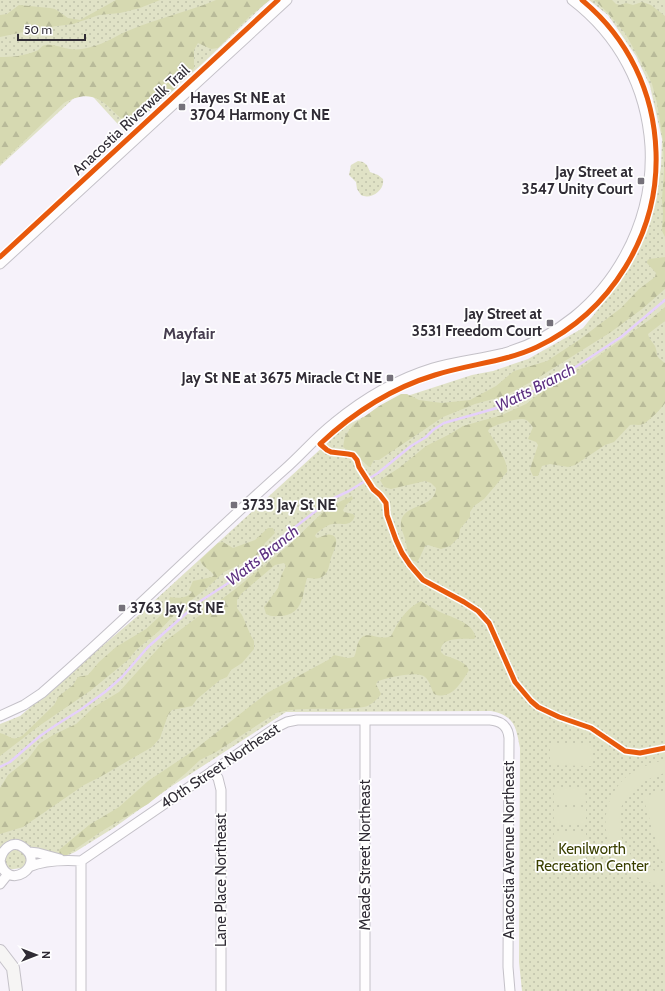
<svg xmlns="http://www.w3.org/2000/svg" width="665" height="991" font-family="Cabin,sans-serif">
<style>
.grass{fill:url(#grass-dots)}
.forest{fill:url(#forest-firs)}
.pitch{fill:#e0e2c6}
.lines{fill:none;stroke-linecap:round;stroke-linejoin:round}
.stream{stroke:#e5d0fb;stroke-width:2.5}
.street-casing{stroke:#c4c1c8;stroke-width:11}
.secondary-casing{stroke:#c4c1c8;stroke-width:14}
.street{stroke:#fefdfe;stroke-width:9}
.secondary{stroke:#f6f5f4;stroke-width:12}
.cycleway-casing{stroke:#fff;stroke-width:8}
.cycleway{stroke:#e8590c;stroke-width:5}
.poi-dot{fill:#75717a;stroke:#fff;stroke-width:1.5}
.labels{text-anchor:middle;stroke-width:3.5;stroke-linejoin:round;paint-order:stroke}
.poi-label{font-size:15px;font-weight:bold;fill:#302c35;stroke:#fff;text-anchor:start}
.street-label{font-size:15px;fill:#302c35;stroke:#fff}
.park-label{font-size:15px;fill:#3a3f00;stroke:#fff}
.neighbourhood-label{font-size:16px;font-weight:bold;fill:#463d4f;stroke:#fff}
.water-label{font-size:16px;font-style:italic;fill:#5e3282;stroke:#fff}
</style>
<defs>
<pattern id="grass-dots" width="8" height="8" patternUnits="userSpaceOnUse"><rect width="8" height="8" fill="#e0e2c6"/><path d="M2 2h.1M6 6h.1" fill="none" stroke="#c0c2ab" stroke-width="1.8" stroke-linecap="round"/></pattern>
<pattern id="forest-firs" width="22" height="20" patternUnits="userSpaceOnUse"><rect width="22" height="20" fill="#d6d9b1"/><path d="M5 1l3.5 6h-7zM16 11l3.5 6h-7z" fill="#b8ba99"/></pattern>
</defs>
<rect width="100%" height="100%" fill="#f6f2fa"/>
<path class="grass" d="M0 0H269L201 65 125 132 85 88 0 166Z
M589 0H665V991H522L519 962 520 748C516 727 515 716 491 711L286 712 172 786 115 827 75 852 49 864 7 870 0 872V724L20 716 141 613 347 425 404 397 472 375 493 371 528 359 583 328 604 302 633 260 646 231 656 195 661 167 662 139 650 86 636 56 608 15Z
M358 161 363 162 367 165 370 172 378 175 383 179C385 191 370 200 361 195L357 189 356 182 349 175 351 165Z"/>
<path class="forest" d="M116 0H160L140 8 120 13 99 15 73 24 42 28 0 37V15L7 14 19 5 50 8 55 9 68 18 80 20Z
M216 0H270L250 16 218 48 211 49 198 43 194 50V68L182 80 176 88 134 124C130 123 125 121 122 119 118 116 114 112 110 108 95 94 83 93 64 103L0 164V57C12 57 24 56 36 51 40 50 41 45 46 45 54 44 62 48 70 49 76 50 84 49 91 47 105 44 117 35 130 30 158 18 188 12 216 0Z
M594 0H612L616 4 620 5 626 3 633 5 642 2 651 5 665 16V237L662 231 663 213 662 199 664 170 663 141 657 103 652 84 646 71 625 33 607 12Z
M665 257V289L642 309 611 332 533 381 504 396 475 404 443 417 379 460H374L370 467H369L357 456 347 450 343 447 345 436 353 425 379 406 401 394H407L419 400 442 403 470 400 496 386 514 371 547 361 579 340 621 308 639 289 655 277 656 273 647 263V261L649 259Z
M665 307V321L648 334C649 339 652 341 655 346 659 356 653 354 665 363V403C663 407 647 423 643 424 639 426 635 424 630 425L614 442 605 445 575 465 568 467 550 464 542 466 538 476H533L530 469 538 445 536 442 528 439 533 427C531 425 529 421 526 420 520 416 495 425 489 429L488 431C494 440 509 462 507 472L484 499 474 506 470 512V517L460 529 459 537 450 546 441 549 428 545 425 546 420 557 417 562 411 560C407 553 407 546 405 539 404 535 402 531 401 527 398 502 435 511 436 488L431 483 425 481 391 489 384 487 380 480 399 468 426 446 450 434 463 426 502 415 526 404 547 388 577 371 652 318Z
M352 496 353 499 346 505 343 510 344 512 353 514 355 516C350 530 337 520 327 526 323 528 319 531 316 534L315 536 317 538C322 537 326 533 332 535 341 538 333 552 331 558 329 565 329 573 322 577 318 580 311 578 307 578 302 595 304 614 281 616 275 616 271 617 266 614L264 607 278 588 281 576 286 566 284 563 275 565 242 593 237 600V608L242 615 251 636 254 641V649L242 663 231 670 227 677 220 680 197 699 192 706 172 710 168 715 160 738 152 747 100 777 84 785 23 827 0 834V788L8 775 28 759 39 744 53 735 76 724 94 707 119 692 164 642 234 590 288 546 322 513 341 501Z
M268 528H273L275 533 265 543 261 552 247 561 224 572 207 588 181 608 159 631 136 650 128 660 90 691 39 726 0 756V733C10 735 11 742 22 736L54 705 59 696 73 685 78 677 88 675 99 662 116 647 146 629 160 616 172 608 169 600 170 597C178 598 187 599 192 592L189 590 193 581 212 577 214 575C210 569 203 568 200 560L218 543 223 542 233 548 255 540Z
M421 601C427 605 434 609 440 612 455 619 470 621 476 637L474 639C464 639 439 636 441 652L444 655C451 658 466 661 469 670 462 682 451 701 434 694 431 689 430 681 425 677 418 670 387 678 378 681L376 684 381 694C377 700 370 706 364 707 335 712 306 705 276 713L216 752 200 760 185 774 148 804 102 831 64 857 60 856 59 850 89 825 119 807 148 781 193 751 267 693 328 660 334 655 348 658 354 657C357 651 356 646 359 641 366 628 378 642 391 636 399 621 405 609 421 601Z"/>
<path class="pitch" d="M550 745H591V766L550 765Z
M665 760V773C652 777 640 782 630 792 605 821 626 871 665 872V885C613 883 586 820 622 781 633 769 649 764 665 760Z
M554 789H585L586 804H554Z
M665 790V863L663 864 643 797Z
M554 808H586V823H554Z
M554 833H586V848H554Z
M554 854H586V868L554 869Z"/>
<g class="lines">
<path class="stream" d="M0 767 10 762 40 736 56 725 80 710 105 692 122 677 148 647 199 602 236 578 269 550 281 538 330 500 349 491 378 473 411 446 426 437 433 430 444 423 504 406 559 378 621 337 665 300"/>
<g class="street-casing">
<path id="street" d="M0 264 287 0
M0 716 24 705 42 693C125 621 203 542 285 469 302 454 316 437 334 423 363 399 397 379 433 368 456 361 480 359 504 353 556 338 599 303 625 255 643 222 652 184 650 146 646 87 619 36 572 0
M212 771 218 778 221 790V991
M29 852 38 853 60 859
M0 861C2 849 13 839 24 848 47 865 7 893 0 861
M29 867C45 860 64 860 81 861L277 727 287 722 297 720H490C501 721 508 726 509 738L508 967 510 991
M0 884 8 874
M81 991V861
M365 991V720"/>
</g>
<g class="secondary-casing">
<path id="secondary" d="M0 951 13 968 16 991"/>
</g>
<use href="#street" class="street"/>
<use href="#secondary" class="secondary"/>
<g class="cycleway-casing">
<path id="cycleway" d="M582 0C628 38 654 92 656 152 659 234 611 312 537 347 505 362 469 364 435 375 392 388 353 413 320 444L327 450 331 452 348 454 353 455 357 460 359 467 373 489 380 495 386 503 387 515 396 540 402 553 410 565 423 580 464 602 478 611 489 623 515 682 531 701 538 707 559 717 591 728 625 751 640 753 665 748
M0 257 278 0"/>
</g>
<use href="#cycleway" class="cycleway"/>
</g>
<g class="poi-dot">
<rect x="178" y="103" width="8" height="8" rx="2"/>
<rect x="637" y="177" width="8" height="8" rx="2"/>
<rect x="546" y="319" width="8" height="8" rx="2"/>
<rect x="386" y="374" width="8" height="8" rx="2"/>
<rect x="230" y="501" width="8" height="8" rx="2"/>
<rect x="118" y="604" width="8" height="8" rx="2"/>
</g>
<g class="labels">
<g class="poi-label">
<text x="190" y="103">Hayes St NE at<tspan x="190" dy="17">3704 Harmony Ct NE</tspan></text>
<text x="633" y="177" text-anchor="end">Jay Street at<tspan x="633" dy="17">3547 Unity Court</tspan></text>
<text x="542" y="319" text-anchor="end">Jay Street at<tspan x="542" dy="17">3531 Freedom Court</tspan></text>
<text x="382" y="383" text-anchor="end">Jay St NE at 3675 Miracle Ct NE</text>
<text x="242" y="510">3733 Jay St NE</text>
<text x="130" y="613">3763 Jay St NE</text>
</g>
<g class="street-label">
<text transform="translate(131 120) rotate(-43)" y="5">Anacostia Riverwalk Trail</text>
<text transform="translate(220 766) rotate(-34)" y="5">40th Street Northeast</text>
<text transform="translate(509 850) rotate(-90)" y="5">Anacostia Avenue Northeast</text>
<text transform="translate(365 855) rotate(-90)" y="5">Meade Street Northeast</text>
<text transform="translate(221 880) rotate(-90)" y="5">Lane Place Northeast</text>
</g>
<g class="park-label">
<text x="592" y="854">Kenilworth<tspan x="592" dy="17">Recreation Center</tspan></text>
</g>
<g class="neighbourhood-label">
<text x="189" y="339">Mayfair</text>
</g>
<g class="water-label">
<text transform="translate(535 387) rotate(-27)" y="6">Watts Branch</text>
<text transform="translate(262 555) rotate(-38)" y="6">Watts Branch</text>
</g>
</g>
<g transform="translate(36 955) rotate(90)" stroke="#ffffff" stroke-width="3" paint-order="stroke">
<path d="M0-3L7 15L0 10L-7 15Z" fill="#302c35"/>
<text y="-6" font-size="11" font-weight="bold" text-anchor="middle" fill="#302c35">N</text>
</g>
<path d="M18 34v6h67v-6" fill="none" stroke="#302c35" stroke-width="2"/>
<text x="24" y="34" font-size="12" fill="#302c35" stroke="#ffffff" stroke-width="3" paint-order="stroke">50 m</text>
</svg>
